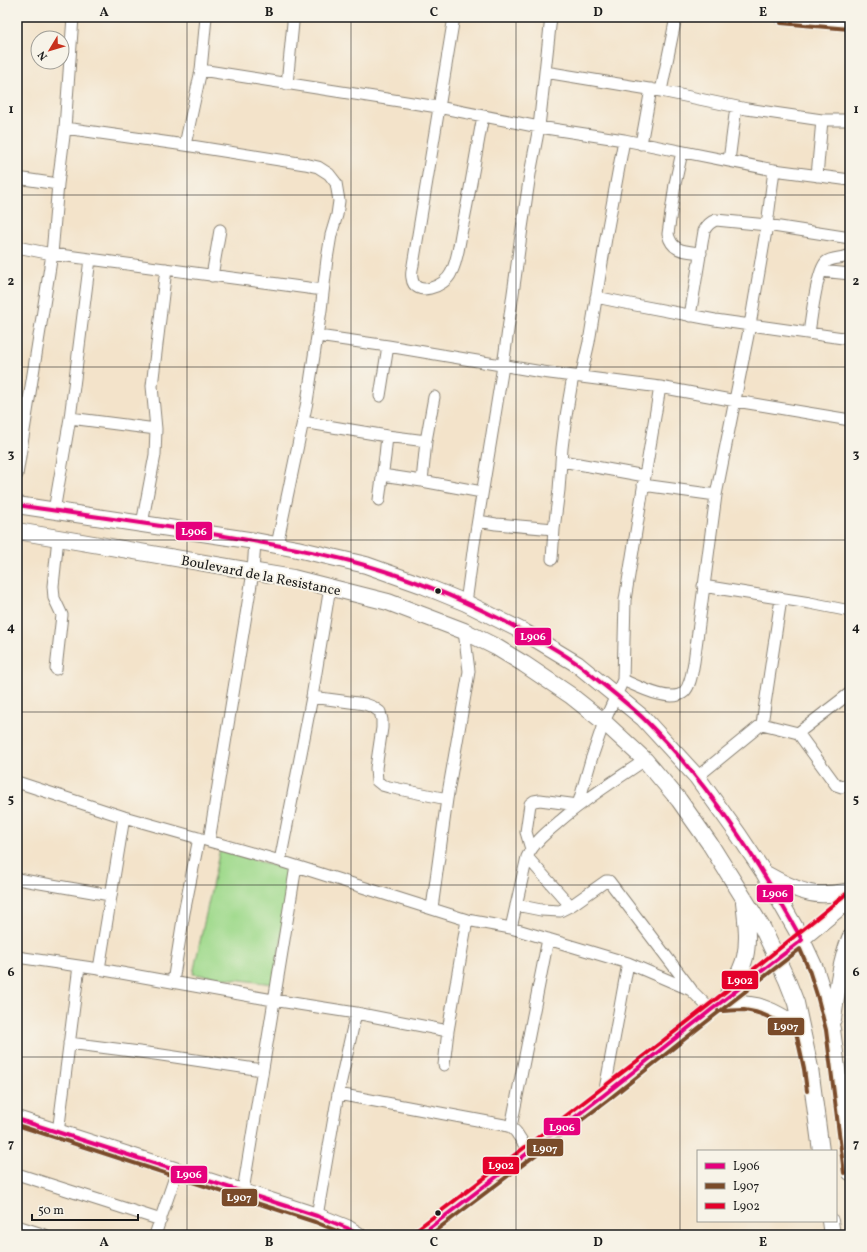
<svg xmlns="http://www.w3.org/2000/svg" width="867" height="1252" font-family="Vollkorn,serif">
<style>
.green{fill:#a0da8d;stroke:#5e7b54}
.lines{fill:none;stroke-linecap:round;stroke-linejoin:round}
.street-casing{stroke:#888073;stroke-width:13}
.secondary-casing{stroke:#888073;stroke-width:18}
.street{stroke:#fff;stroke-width:11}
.secondary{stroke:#fff;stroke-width:16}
.bus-1-casing{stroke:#f7f3e8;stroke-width:7}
.bus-2-casing{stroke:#f7f3e8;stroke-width:7}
.bus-3-casing{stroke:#f7f3e8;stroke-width:7}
.bus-1{stroke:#e5007d;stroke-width:4}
.bus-2{stroke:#7a4b2a;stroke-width:4}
.bus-3{stroke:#e4002b;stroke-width:4}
.grid{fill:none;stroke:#1c1c1c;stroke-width:1;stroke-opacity:0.55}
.bus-dot{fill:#1c1c1c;stroke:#f7f3e8;stroke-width:1.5}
.labels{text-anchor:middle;stroke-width:4;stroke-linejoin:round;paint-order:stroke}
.street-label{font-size:14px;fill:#1c1c1c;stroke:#f7f3e8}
.line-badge{stroke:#f7f3e8;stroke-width:1.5}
.badge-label{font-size:11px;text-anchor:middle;font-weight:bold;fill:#fff}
.neatline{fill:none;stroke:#1c1c1c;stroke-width:1.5}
.grid-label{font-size:13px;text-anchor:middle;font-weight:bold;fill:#1c1c1c}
</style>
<rect width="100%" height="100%" fill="#f7f3e8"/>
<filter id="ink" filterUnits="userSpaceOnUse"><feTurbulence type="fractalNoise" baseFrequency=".025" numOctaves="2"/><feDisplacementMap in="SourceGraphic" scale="8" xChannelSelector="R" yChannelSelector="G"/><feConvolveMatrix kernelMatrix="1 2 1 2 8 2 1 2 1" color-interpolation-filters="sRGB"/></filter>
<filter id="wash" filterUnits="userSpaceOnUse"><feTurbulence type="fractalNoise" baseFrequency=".012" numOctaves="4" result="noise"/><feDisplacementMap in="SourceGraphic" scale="16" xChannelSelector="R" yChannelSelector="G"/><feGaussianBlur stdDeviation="0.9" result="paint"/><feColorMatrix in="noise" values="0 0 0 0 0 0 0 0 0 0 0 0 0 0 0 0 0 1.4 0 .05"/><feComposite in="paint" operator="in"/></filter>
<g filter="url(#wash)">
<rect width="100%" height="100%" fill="#f3e3ca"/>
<path class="green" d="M220 849 294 872 273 984 193 974Z"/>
</g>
<g filter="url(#ink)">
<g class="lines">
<g class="street-casing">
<path id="street" d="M454 17 413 265C412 269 411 274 412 278 414 298 445 287 451 273 458 260 459 244 462 229 470 192 476 153 483 116
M201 70 438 107 539 127 624 140 774 170 850 180
M545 72 661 91 747 109 822 120H850
M287 84 293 23
M661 91 676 17
M65 128 185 145 305 164 318 167 329 174 336 183 339 201 337 215 331 235 327 259 321 310 307 402 277 545
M641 144 651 89
M185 145 201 70 206 17
M682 152 675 184 668 234C672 252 685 251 701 253
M729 161 736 107
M817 176 822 120
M17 178 58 184
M17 247 52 254 323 290
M821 271 850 274
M212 276 220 230
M596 297 625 303 715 320 850 339
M690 316 704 231C707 225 710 222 716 220L767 225 850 238
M809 333C811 320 817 270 826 262 832 257 843 259 850 255
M318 336 388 346 542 372 660 387 736 401 850 420
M581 377 589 342 606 238 624 140
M380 396 388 346
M70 418 156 429
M303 422 387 436 426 441
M562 461 645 476
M17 475 52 254 58 184 65 128 73 17
M382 475 422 481 482 492
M422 481 426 441 434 397
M643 485 716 495
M379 500 385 456 387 436
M54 511 70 418 90 259
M478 521 496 524 554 529
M142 524 155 455 156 429 152 386 166 269
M552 559 554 529 559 490 562 448 566 416 573 376
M703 586 810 603 850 611
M466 603 474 544 503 366 522 228 530 174 539 127 551 17
M56 669 62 615 54 598 53 586 58 538
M623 680C637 686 671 704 684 692 691 685 692 672 694 662L716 495 750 325 767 225 774 170
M312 697 365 704 373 707 380 712 382 720V728L376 768 377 781 382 785 389 787 447 799
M762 724 798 733 836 785 842 787 850 784
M798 733 850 693
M697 777 762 724 781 599
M17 782 124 817 280 861 467 920 511 928 628 963 691 990 711 1010
M578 805 591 760 604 722 623 680 625 600 645 476 660 387
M209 841 253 572 255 541
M531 849 526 832 530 804 534 801 540 800 578 805
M527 857 569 904 572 905 606 881H609L691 989
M280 861 312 697 330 587
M17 879 110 895
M516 905 541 910 560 911 572 905
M432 908 447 799 468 678 469 671 464 631
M511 928 527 857C534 842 548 831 560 821 586 798 616 780 645 760
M17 957 99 969 273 1000 356 1013 448 1031
M99 969 124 817
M173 982 184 913 199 838
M69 1043 155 1054 262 1070
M444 1065 448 1031 467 920
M338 1094 504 1125 511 1127
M604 1095 628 963
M58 1133 79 966
M529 1152 516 1132 511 1127 548 939
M17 1174 161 1220
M243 1191 296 866
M317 1216 338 1094 356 1013
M17 1226 45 1235
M155 1235 177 1171"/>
</g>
<g class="secondary-casing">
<path id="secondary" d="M782 17 850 23
M17 505 255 541 297 549 366 565 422 585 466 603 524 632 577 664 643 718 697 777 738 834 764 873 802 940 815 968 823 993 832 1029 850 1172
M17 531 293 578 388 602 464 631 496 647 524 664 570 695 604 722 645 760 679 800 710 844 763 929 787 980 796 1003 810 1068 821 1151
M764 873C778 881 793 889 810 893 823 896 837 893 850 891
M728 994C734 982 742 971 745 957 749 940 746 919 744 902
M718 1005C728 1005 740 1003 750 1005 769 1007 785 1019 801 1028
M833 1019C837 991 840 964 850 938
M17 1119 317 1216 347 1228 358 1235
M830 1221 832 1235
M420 1235 604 1095 711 1010 777 959 850 899"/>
</g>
<use href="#street" class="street"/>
<use href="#secondary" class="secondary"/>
<g class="bus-1-casing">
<path id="bus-1" d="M17 505C96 517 175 527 253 541 292 548 331 555 368 566 413 579 458 598 500 619 528 634 558 649 583 668 603 685 625 701 644 719 709 783 758 861 802 940L711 1010 604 1095 420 1235
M17 1119 317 1216 347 1228 358 1235"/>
</g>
<g class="bus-2-casing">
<path id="bus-2" d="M781 23 849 29
M718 1011C727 1011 735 1010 744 1010 763 1012 779 1022 796 1032L804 1069 807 1091
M17 1125 315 1222 347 1235
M430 1235 608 1100 715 1015 800 949 809 970 817 995 826 1030 844 1173"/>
</g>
<g class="bus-3-casing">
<path id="bus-3" d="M416 1230C561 1120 706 1010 846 894"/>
</g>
<use href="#bus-1" class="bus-1"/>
<use href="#bus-2" class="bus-2"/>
<use href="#bus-3" class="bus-3"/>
</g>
</g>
<path class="grid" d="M187 17V1235M351 17V1235M516 17V1235M680 17V1235M17 195H850M17 367H850M17 540H850M17 712H850M17 885H850M17 1057H850"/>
<g class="bus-dot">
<circle cx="438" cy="591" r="3.5"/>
<circle cx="438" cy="1213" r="3.5"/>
</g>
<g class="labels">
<g class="street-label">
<text transform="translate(261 575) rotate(11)" y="5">Boulevard de la Resistance</text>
</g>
</g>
<g class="line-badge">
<rect x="175" y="521" width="38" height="20" rx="4" fill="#e5007d"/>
<rect x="514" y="627" width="38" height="19" rx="4" fill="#e5007d"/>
<rect x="756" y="884" width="38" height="19" rx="4" fill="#e5007d"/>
<rect x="721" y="970" width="38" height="20" rx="4" fill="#e4002b"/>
<rect x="767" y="1017" width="38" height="19" rx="4" fill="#7a4b2a"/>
<rect x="543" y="1117" width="38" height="19" rx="4" fill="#e5007d"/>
<rect x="526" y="1138" width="38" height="19" rx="4" fill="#7a4b2a"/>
<rect x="482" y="1156" width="38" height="19" rx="4" fill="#e4002b"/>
<rect x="170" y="1165" width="38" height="19" rx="4" fill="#e5007d"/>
<rect x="221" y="1188" width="37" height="19" rx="4" fill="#7a4b2a"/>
</g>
<g class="badge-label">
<text x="194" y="535">L906</text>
<text x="533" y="640">L906</text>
<text x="775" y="897">L906</text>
<text x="740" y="984">L902</text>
<text x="786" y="1030">L907</text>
<text x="562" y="1131">L906</text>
<text x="545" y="1152">L907</text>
<text x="501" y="1169">L902</text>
<text x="189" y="1178">L906</text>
<text x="239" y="1201">L907</text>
</g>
<rect width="867" height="1252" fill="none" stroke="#f7f3e8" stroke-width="44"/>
<rect x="697" y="1150" width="140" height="72" fill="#f7f3e8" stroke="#9f9d96"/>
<rect x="705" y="1163" width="20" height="6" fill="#e5007d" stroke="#9f9d96"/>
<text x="733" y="1170" font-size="12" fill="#1c1c1c">L906</text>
<rect x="705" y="1183" width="20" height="6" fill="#7a4b2a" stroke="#9f9d96"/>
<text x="733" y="1190" font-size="12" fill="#1c1c1c">L907</text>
<rect x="705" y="1203" width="20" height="6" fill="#e4002b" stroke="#9f9d96"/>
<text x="733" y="1210" font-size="12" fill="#1c1c1c">L902</text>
<g transform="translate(50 50) rotate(232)"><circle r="19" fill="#f7f3e8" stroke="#9f9d96"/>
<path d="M0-3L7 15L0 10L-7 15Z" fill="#c8321e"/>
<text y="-6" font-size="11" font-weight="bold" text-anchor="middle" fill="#1c1c1c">N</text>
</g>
<path d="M32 1214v6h106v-6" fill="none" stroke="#1c1c1c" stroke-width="2"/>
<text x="38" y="1214" font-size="12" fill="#1c1c1c" stroke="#f7f3e8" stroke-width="3" paint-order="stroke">50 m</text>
<rect x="22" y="22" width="823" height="1208" class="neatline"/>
<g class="grid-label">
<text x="104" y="16">A</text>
<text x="269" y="16">B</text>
<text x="434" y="16">C</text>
<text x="598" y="16">D</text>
<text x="763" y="16">E</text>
<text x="11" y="113">1</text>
<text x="856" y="113">1</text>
<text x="11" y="285">2</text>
<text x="856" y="285">2</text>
<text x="11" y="458">3</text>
<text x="856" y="458">3</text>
<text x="11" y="631">4</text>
<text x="856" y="631">4</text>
<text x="11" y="803">5</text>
<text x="856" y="803">5</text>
<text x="11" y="976">6</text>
<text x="856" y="976">6</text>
<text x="11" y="1148">7</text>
<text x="856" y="1148">7</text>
<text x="104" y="1246">A</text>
<text x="269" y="1246">B</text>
<text x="434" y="1246">C</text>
<text x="598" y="1246">D</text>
<text x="763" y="1246">E</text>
</g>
</svg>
